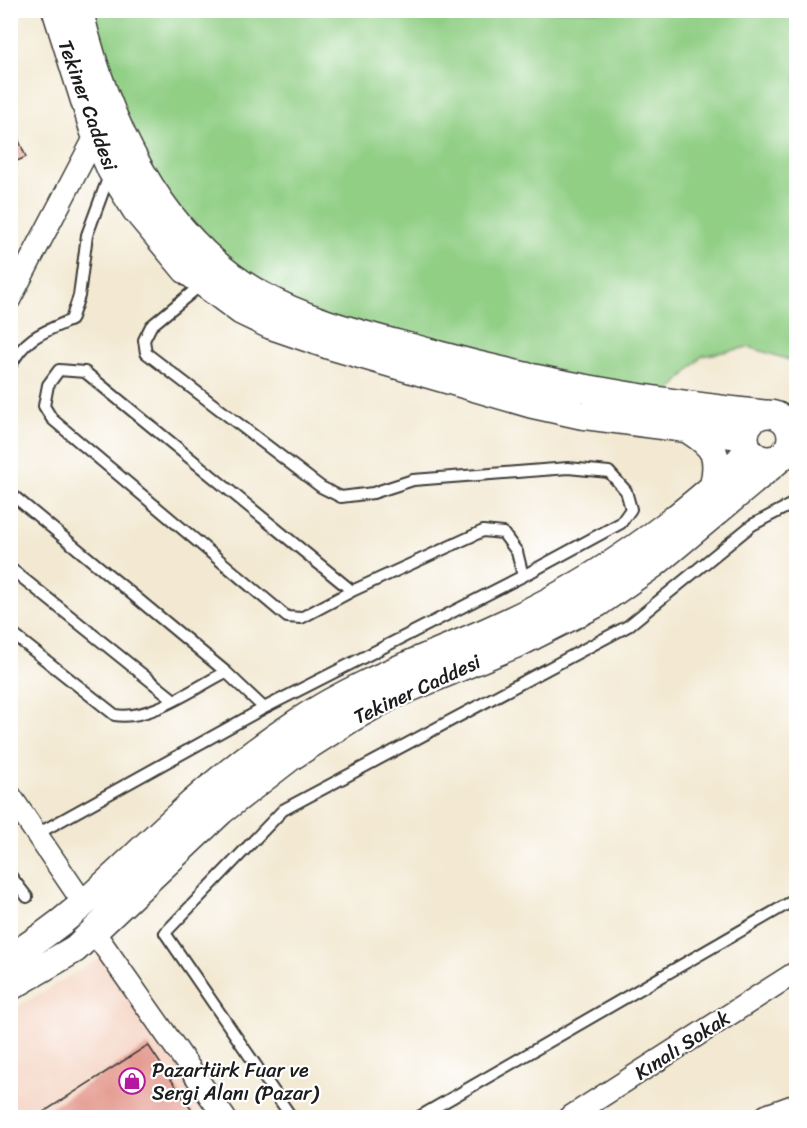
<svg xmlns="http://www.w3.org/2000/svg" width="807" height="1128" font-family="Sriracha,sans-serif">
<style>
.built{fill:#f4d3c1}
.green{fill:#91cf85;stroke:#567650;stroke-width:1.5}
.building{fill:#e39489}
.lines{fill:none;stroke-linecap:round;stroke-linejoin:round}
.service-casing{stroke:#3c3b37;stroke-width:14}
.minor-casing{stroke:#3c3b37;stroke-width:24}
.tertiary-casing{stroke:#3c3b37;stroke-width:30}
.service{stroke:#fff;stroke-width:10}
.minor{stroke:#fff;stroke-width:21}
.tertiary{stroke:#fff;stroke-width:27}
.labels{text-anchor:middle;stroke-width:4.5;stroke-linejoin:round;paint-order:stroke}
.street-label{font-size:20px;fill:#1c1c1c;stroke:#fff}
.poi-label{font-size:20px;fill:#1c1c1c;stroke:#fff;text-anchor:start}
</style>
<rect width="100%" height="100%" fill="#fff"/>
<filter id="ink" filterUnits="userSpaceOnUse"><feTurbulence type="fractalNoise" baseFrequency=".0167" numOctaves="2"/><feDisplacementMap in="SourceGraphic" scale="12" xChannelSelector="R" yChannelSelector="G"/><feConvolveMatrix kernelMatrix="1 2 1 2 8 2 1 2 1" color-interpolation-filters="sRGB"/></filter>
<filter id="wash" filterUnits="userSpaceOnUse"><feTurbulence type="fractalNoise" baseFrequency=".008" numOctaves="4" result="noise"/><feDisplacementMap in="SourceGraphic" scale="24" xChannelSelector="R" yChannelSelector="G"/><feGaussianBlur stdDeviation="1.35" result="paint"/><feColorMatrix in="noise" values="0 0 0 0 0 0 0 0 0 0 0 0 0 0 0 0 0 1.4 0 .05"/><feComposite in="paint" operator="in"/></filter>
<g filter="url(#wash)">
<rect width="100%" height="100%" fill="#f3e9d3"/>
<path class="built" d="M102 957 213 1117H11L10 1011Z"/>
<path class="green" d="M69 11H796V362L749 347 702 356 650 413 282 323 78 130Z"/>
<g id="blocks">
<path class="building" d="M10 120 26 157 10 164Z
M148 1045 197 1118H34Z"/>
</g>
</g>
<g filter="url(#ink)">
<use href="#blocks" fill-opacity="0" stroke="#3c3b37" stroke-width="1.5"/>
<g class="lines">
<g class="service-casing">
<path id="service" d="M10 367C24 338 43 332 71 320L79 296 87 235 110 173
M10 493 226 672 264 708
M10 568 173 699
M352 591 85 372 59 370 48 385 44 406 52 419 287 617 301 618 352 591 483 531 503 533 517 552 523 576
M10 632 115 715C150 721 194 688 226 672
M37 834 264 708 523 576 621 523 631 509 626 491 609 472 568 468 413 480 373 493 341 497 321 487 146 353 144 340 151 326 202 284
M10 875 27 897
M292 1118 165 933 283 810 628 626 752 525 796 502
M417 1118 796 899"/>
</g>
<g class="minor-casing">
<path id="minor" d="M10 299 96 135
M785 421 796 418
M10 795 84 904
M94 932 225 1118
M568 1118 796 972"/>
</g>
<g class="tertiary-casing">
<path id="tertiary" d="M56 10 94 131 111 170 136 210 186 270 241 311 270 325 331 346 531 404 581 415 744 436
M79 10C105 118 158 237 259 294 313 325 379 338 439 355 546 384 653 402 764 414
M745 437a23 23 0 1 1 46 0a23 23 0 1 1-46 0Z
M689 430C716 447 720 456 713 488
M10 957C74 920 123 866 177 817 214 783 255 750 298 722 358 682 425 659 490 630 556 601 615 565 672 521 700 499 726 478 748 450
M10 987 75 949 221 811 292 756 350 719 393 695 521 642 598 603 654 564 783 456
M768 1118 796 1108"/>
</g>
<use href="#service" class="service"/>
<use href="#minor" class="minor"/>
<use href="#tertiary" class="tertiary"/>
</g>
</g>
<defs>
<g id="shop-ring" transform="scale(1.35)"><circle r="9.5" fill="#fff" stroke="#b5179e" stroke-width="1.5"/><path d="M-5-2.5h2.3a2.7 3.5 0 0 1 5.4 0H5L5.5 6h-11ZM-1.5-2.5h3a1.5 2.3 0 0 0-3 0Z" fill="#b5179e"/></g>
</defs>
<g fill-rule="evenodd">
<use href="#shop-ring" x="132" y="1081"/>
</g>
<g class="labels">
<g class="street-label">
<text transform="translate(88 105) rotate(70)" y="7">Tekiner Caddesi</text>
<text transform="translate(417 689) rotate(-25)" y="7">Tekiner Caddesi</text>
<text transform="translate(682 1045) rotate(-33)" y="7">Kınalı Sokak</text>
</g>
<g class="poi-label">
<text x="152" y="1077">Pazartürk Fuar ve<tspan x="152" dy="23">Sergi Alanı (Pazar)</tspan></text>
</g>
</g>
<rect width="807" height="1128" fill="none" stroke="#fff" stroke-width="36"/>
</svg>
